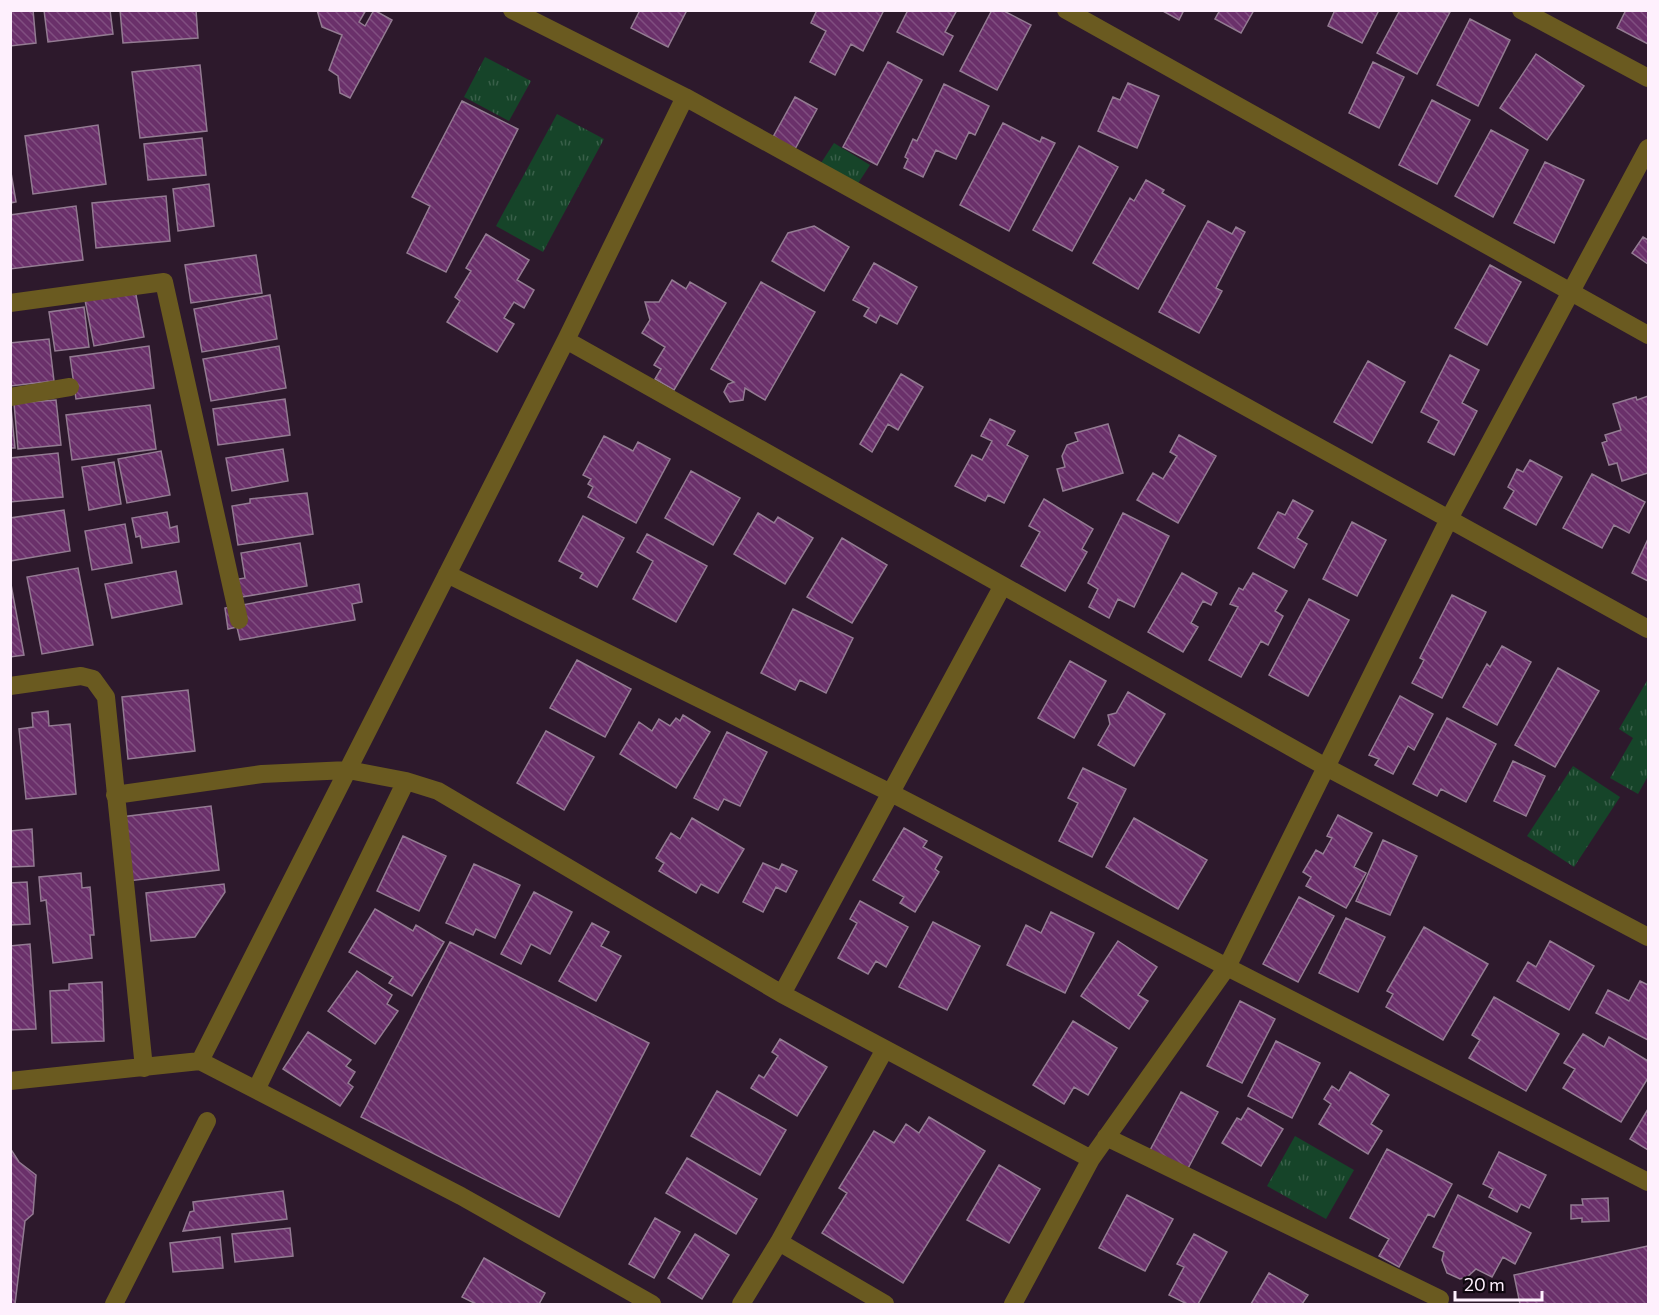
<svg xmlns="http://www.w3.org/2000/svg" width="1659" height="1315" font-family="Commissioner,sans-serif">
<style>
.grass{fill:url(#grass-tufts)}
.building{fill:url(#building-back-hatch);stroke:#937b92;stroke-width:1.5}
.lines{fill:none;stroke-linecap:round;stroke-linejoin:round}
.street{stroke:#6a5a20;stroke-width:18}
</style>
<defs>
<pattern id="grass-tufts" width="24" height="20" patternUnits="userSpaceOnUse" patternTransform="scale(1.5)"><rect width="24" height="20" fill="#164429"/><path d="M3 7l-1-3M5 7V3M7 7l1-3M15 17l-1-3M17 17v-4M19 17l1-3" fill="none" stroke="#395f49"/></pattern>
<pattern id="building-back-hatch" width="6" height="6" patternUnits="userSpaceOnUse" patternTransform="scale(1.5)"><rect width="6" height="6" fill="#6a306a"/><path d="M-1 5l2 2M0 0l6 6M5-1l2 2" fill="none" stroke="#804e80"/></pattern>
</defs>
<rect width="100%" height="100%" fill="#2d192c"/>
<path class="grass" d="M485 57 531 81 509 121 464 97Z
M557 114 604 139 543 252 496 226Z
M834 143 870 165 857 185 821 163Z
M1648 679V776L1638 794 1610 778 1633 738 1619 729Z
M1573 766 1620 797 1574 867 1527 836Z
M1295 1136 1354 1170 1326 1219 1267 1186Z"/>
<path class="building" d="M10 10H33L36 43 10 46Z
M44 10H110L113 34 48 42Z
M120 10H196L198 38 123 43Z
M317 10H366L359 22 365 26 374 10 392 20 350 98 340 93 338 76 329 70 342 35 322 27Z
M640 10H687L668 47 631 28Z
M817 10H884L863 51 851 44 835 75 810 62 826 31 811 23Z
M908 10H957L945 32 953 36 943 55 897 32Z
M992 10H1002L1031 25 997 90 960 71Z
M1161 10H1184L1179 20Z
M1220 10H1254L1241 33 1215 19Z
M1335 10H1379L1362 43 1328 26Z
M1400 10 1450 12 1417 74 1377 53Z
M1626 10H1648V44L1617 28Z
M1470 19 1510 40 1478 106 1437 85Z
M1536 54 1584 86 1547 140 1500 108Z
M888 62 922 80 877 165 843 147Z
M1373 62 1404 77 1379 128 1349 113Z
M200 65 207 131 140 138 132 72Z
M1128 83 1159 96 1137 148 1098 131 1113 97 1120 100Z
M944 84 989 106 975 135 969 132 956 159 936 150 923 177 904 168 908 159 905 157 913 139 917 141Z
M795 97 817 109 795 149 773 137Z
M1432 100 1470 120 1437 184 1399 165Z
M462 101 518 129 446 272 407 253 430 206 412 197Z
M1003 123 1040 142 1042 137 1055 143 1009 231 960 205Z
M98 125 106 184 33 194 25 136Z
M1491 130 1528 150 1493 217 1455 196Z
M202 138 206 175 148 180 144 144Z
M1079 146 1118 167 1072 251 1033 230Z
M1545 162 1584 180 1554 243 1514 223Z
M10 167 16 202 10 203Z
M1146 180 1164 190 1162 193 1185 206 1138 289 1093 263 1130 198 1134 201Z
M209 184 214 226 178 231 173 189Z
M166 196 170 241 96 248 92 203Z
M76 206 83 260 10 269V215Z
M1208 221 1232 234 1236 227 1245 232 1216 288 1222 291 1199 333 1159 312Z
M814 226 849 247 824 291 772 261 788 233Z
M486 234 529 260 517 280 534 290 524 308 514 302 504 318 514 324 497 352 447 322 460 301 455 297 471 271 466 268Z
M1643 237 1648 240V264L1632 253Z
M256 255 262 293 191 303 185 265Z
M874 263 917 287 897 324 880 315 876 323 864 316 869 308 853 300Z
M1490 265 1521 282 1487 345 1455 328Z
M672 280 686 289 690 282 726 303 674 390 655 379 661 369 654 365 665 347 642 333 650 320 645 302H659Z
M761 282 815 312 765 400 745 388 743 400 730 402 724 392 728 384 734 382 711 369Z
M135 290 144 337 94 346 85 300Z
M270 295 277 339 202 352 194 309Z
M84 307 89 347 55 351 49 312Z
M49 339 54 381 10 386V343Z
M149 346 154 388 76 399 70 357Z
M279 346 286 388 211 401 203 359Z
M1450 355 1479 370 1462 403 1477 411 1454 455 1428 442 1439 421 1421 412Z
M1368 361 1405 382 1372 443 1334 422Z
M901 374 923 387 898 430 888 424 872 452 860 444Z
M1648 396V473L1622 481 1617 463 1609 465 1602 443 1607 441 1605 435 1621 430 1613 404 1636 397 1637 400Z
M285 399 290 435 218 445 213 409Z
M56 400 61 445 18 449 14 403Z
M150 405 156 449 72 460 66 415Z
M11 407 15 448H10V407Z
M990 419 1015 431 1007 445 1028 456 1004 503 988 495 985 501 955 486 972 455 982 460 992 441 981 436Z
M1108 424 1123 473 1063 491 1057 469 1065 467 1062 456 1067 445 1078 441 1075 433Z
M1179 435 1216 456 1178 523 1137 500 1153 473 1163 479 1177 456 1170 452Z
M604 436 633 451 638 442 670 459 636 523 588 497 593 487 588 484 591 479 583 475Z
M283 449 288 481 232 491 226 458Z
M161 451 170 495 127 503 118 459Z
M58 453 63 497 10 502V458Z
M1530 460 1562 477 1536 525 1504 508 1514 491 1508 487 1517 469 1523 472Z
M114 462 121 504 89 510 82 467Z
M691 471 740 498 713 545 665 518Z
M1592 474 1645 502 1629 533 1614 525 1602 548 1563 528Z
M307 493 313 534 238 545 232 506 250 503V499Z
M1044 499 1093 529 1082 549 1087 552 1065 591 1021 566 1040 532 1029 526Z
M1293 500 1313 511 1297 538 1307 544 1294 568 1258 548 1278 512 1285 515Z
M64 510 70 551 10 561V518Z
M167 512 170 528 177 526 179 542 142 548 140 536 136 537 132 518Z
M758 513 774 523 778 517 813 538 785 584 734 554Z
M1123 513 1169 536 1134 607 1118 599 1109 618 1089 607 1098 589 1088 583Z
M583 516 624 538 597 587 580 578 583 573 559 561Z
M1352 522 1386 540 1357 596 1323 579Z
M125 524 132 563 92 570 85 531Z
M647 534 707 566 676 622 633 599 653 561 637 552Z
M842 538 887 565 852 623 807 597Z
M1648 539V581L1632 573Z
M300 543 307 586 236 598 233 580 245 578 241 553Z
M78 568 93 645 42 654 27 577Z
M176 571 182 604 112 618 105 584Z
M1182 573 1217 593 1211 605 1203 601 1191 623 1198 627 1183 652 1148 632Z
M1253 573 1287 591 1275 611 1283 616 1268 645 1261 641 1241 677 1209 660 1238 607 1230 604 1239 588 1243 590Z
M10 579 24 655 10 657Z
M359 584 362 602 352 604 355 620 240 640 237 627 228 629 225 608Z
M1452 595 1486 612 1442 698 1412 683 1424 660 1420 658Z
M1309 599 1349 620 1308 696 1269 675Z
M793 609 853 638 826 693 800 680 795 690 761 673Z
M1502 646 1531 662 1497 725 1463 707 1487 664 1490 667Z
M577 660 631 689 605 737 550 708Z
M1070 661 1106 681 1074 738 1038 718Z
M1558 668 1599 691 1555 767 1515 745Z
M188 690 195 751 128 759 122 697Z
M1128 692 1165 714 1134 766 1098 745 1110 724 1108 715 1116 713Z
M1400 696 1433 714 1414 750 1408 746 1393 774 1375 765 1379 759 1369 755Z
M48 711 49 726 70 724 76 794 26 799 19 729 33 727 32 713Z
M683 715 710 732 676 788 620 754 639 722 652 731 659 719 670 726 676 718 680 721Z
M1447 718 1496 744 1466 802 1441 789 1437 796 1413 784Z
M546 731 594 757 564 810 517 783Z
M727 732 767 752 740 806 724 799 718 810 694 798Z
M1513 761 1545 776 1526 816 1494 801Z
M1083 768 1126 789 1092 857 1059 841 1078 803 1068 798Z
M211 806 219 870 128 881 121 817Z
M1338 815 1372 833 1354 867 1366 873 1346 908 1306 886 1311 877 1303 872 1316 850 1323 854 1332 838 1327 836Z
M692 818 744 849 718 893 701 884 696 893 659 871 664 863 656 858 671 833 680 839Z
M1134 818 1207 860 1178 909 1106 867Z
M904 828 927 841 923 847 942 857 935 869 939 872 915 912 900 903 904 897 873 880Z
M32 829 34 866 10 867V831Z
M403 836 446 856 419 911 377 891Z
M1383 840 1417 856 1390 915 1356 901Z
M763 863 779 870 782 864 797 871 786 892 776 887 763 912 743 902Z
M474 864 520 885 495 938 476 929 473 935 446 923Z
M81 873 82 888 90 887 94 935H90L92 958 53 963 46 900 41 901 39 877Z
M27 882 30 924 10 925V883Z
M224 884 225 892 195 937 151 941 146 893Z
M534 892 572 912 550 954 531 944 521 964 501 954Z
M1299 897 1334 916 1298 982 1263 964Z
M860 901 908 927 886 967 876 961 868 974 838 958 857 923 850 919Z
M375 909 413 931 416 925 444 942 412 996 389 983 393 977 349 952Z
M1051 912 1094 933 1065 993 1007 965 1026 925 1041 933Z
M1346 918 1385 937 1358 992 1319 973Z
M933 922 980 946 947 1010 899 987Z
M592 923 609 932 601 946 621 956 596 1001 559 981Z
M1424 927 1488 964 1443 1040 1386 1007 1393 994 1387 991Z
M1118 941 1157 967 1138 995 1148 1001 1129 1029 1081 996Z
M1550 941 1594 966 1569 1010 1517 981 1528 962 1536 967Z
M450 942 649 1043 559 1217 361 1117Z
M30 944 36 1029 10 1030V946Z
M357 971 392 995 387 1004 398 1011 375 1044 328 1011Z
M1640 981 1648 985V1040L1596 1013 1608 990 1629 1001Z
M102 982 104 1041 52 1043 50 991 69 990V984Z
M1494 997 1559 1034 1526 1091 1469 1058 1480 1040 1472 1035Z
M1240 1001 1275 1019 1242 1083 1207 1066Z
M1073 1021 1117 1048 1088 1095 1074 1087 1064 1104 1033 1085Z
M308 1032 351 1060 346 1066 355 1072 348 1083 353 1087 340 1106 283 1069Z
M1583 1034 1604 1047 1609 1037 1648 1061V1078L1621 1122 1563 1088 1575 1069 1564 1063Z
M780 1039 827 1067 797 1116 751 1088 759 1075 764 1078 778 1056 772 1052Z
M1276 1041 1320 1063 1292 1118 1248 1096Z
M1350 1072 1389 1095 1371 1124 1382 1131 1368 1154 1319 1124 1331 1104 1324 1099 1332 1086 1339 1091Z
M717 1091 786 1130 760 1175 691 1136Z
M1181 1092 1218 1112 1185 1174 1148 1154Z
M1248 1108 1283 1129 1261 1166 1222 1143 1237 1118 1241 1120Z
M1648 1109V1150L1630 1139Z
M929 1117 985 1151 903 1283 822 1233 847 1193 839 1188 874 1131 894 1143 906 1124 919 1133Z
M10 1148 19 1162 36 1175 33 1214 25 1221 15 1304H10Z
M1387 1149 1452 1184 1434 1217 1428 1214 1399 1267 1379 1256 1389 1239 1350 1218Z
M1499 1152 1546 1175 1529 1208 1521 1204 1517 1212 1489 1197 1493 1189 1483 1184Z
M687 1158 757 1199 736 1234 666 1193Z
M999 1165 1040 1189 1009 1243 967 1220Z
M283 1191 287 1219 183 1231 190 1212 194 1211 193 1202Z
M1127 1195 1173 1219 1145 1271 1099 1248Z
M1458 1195 1531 1233 1515 1264 1503 1257 1492 1277 1476 1269 1467 1277 1460 1279 1447 1273 1442 1260 1444 1252 1433 1247Z
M1608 1198 1609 1221 1582 1222V1218L1571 1219V1205H1583L1582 1199Z
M655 1218 680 1232 654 1278 629 1264Z
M290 1228 293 1256 235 1262 232 1234Z
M695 1234 729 1255 702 1299 668 1278Z
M1194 1234 1227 1252 1198 1304H1187L1169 1295 1184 1267 1177 1264Z
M220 1237 223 1268 173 1272 170 1243Z
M1648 1246V1304H1520L1514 1275Z
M484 1258 545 1293 539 1304H476L462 1297Z
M1269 1273 1308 1295 1302 1304H1251Z"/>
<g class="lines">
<path class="street" d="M512 10 685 97 1648 629
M1066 10 1648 335
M1521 10 1648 78
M10 303 164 282 239 620
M566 340 1326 767 1648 937
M10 397 70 387
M447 574 893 794 1227 967 1450 517 1648 148
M10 686 81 676 93 679 106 697 144 1068
M115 795 262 774 348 770 406 781 438 791 782 994 1091 1159 1227 967 1648 1182
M782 994 1002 587
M200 1061 566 340 685 97
M10 1081 200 1061 461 1196 652 1304
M256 1090 406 781
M1106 1137 1440 1299
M779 1242 885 1304
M114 1304 207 1121
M741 1304 779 1242 885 1049
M1013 1304 1091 1159"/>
</g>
<rect width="1659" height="1315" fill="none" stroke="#fef0fd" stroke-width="24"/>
<path d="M1455 1291v9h87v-9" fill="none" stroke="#fef0fd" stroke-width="3"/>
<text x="1464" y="1291" font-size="18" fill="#fef0fd" stroke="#100810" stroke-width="4.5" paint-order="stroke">20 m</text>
</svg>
